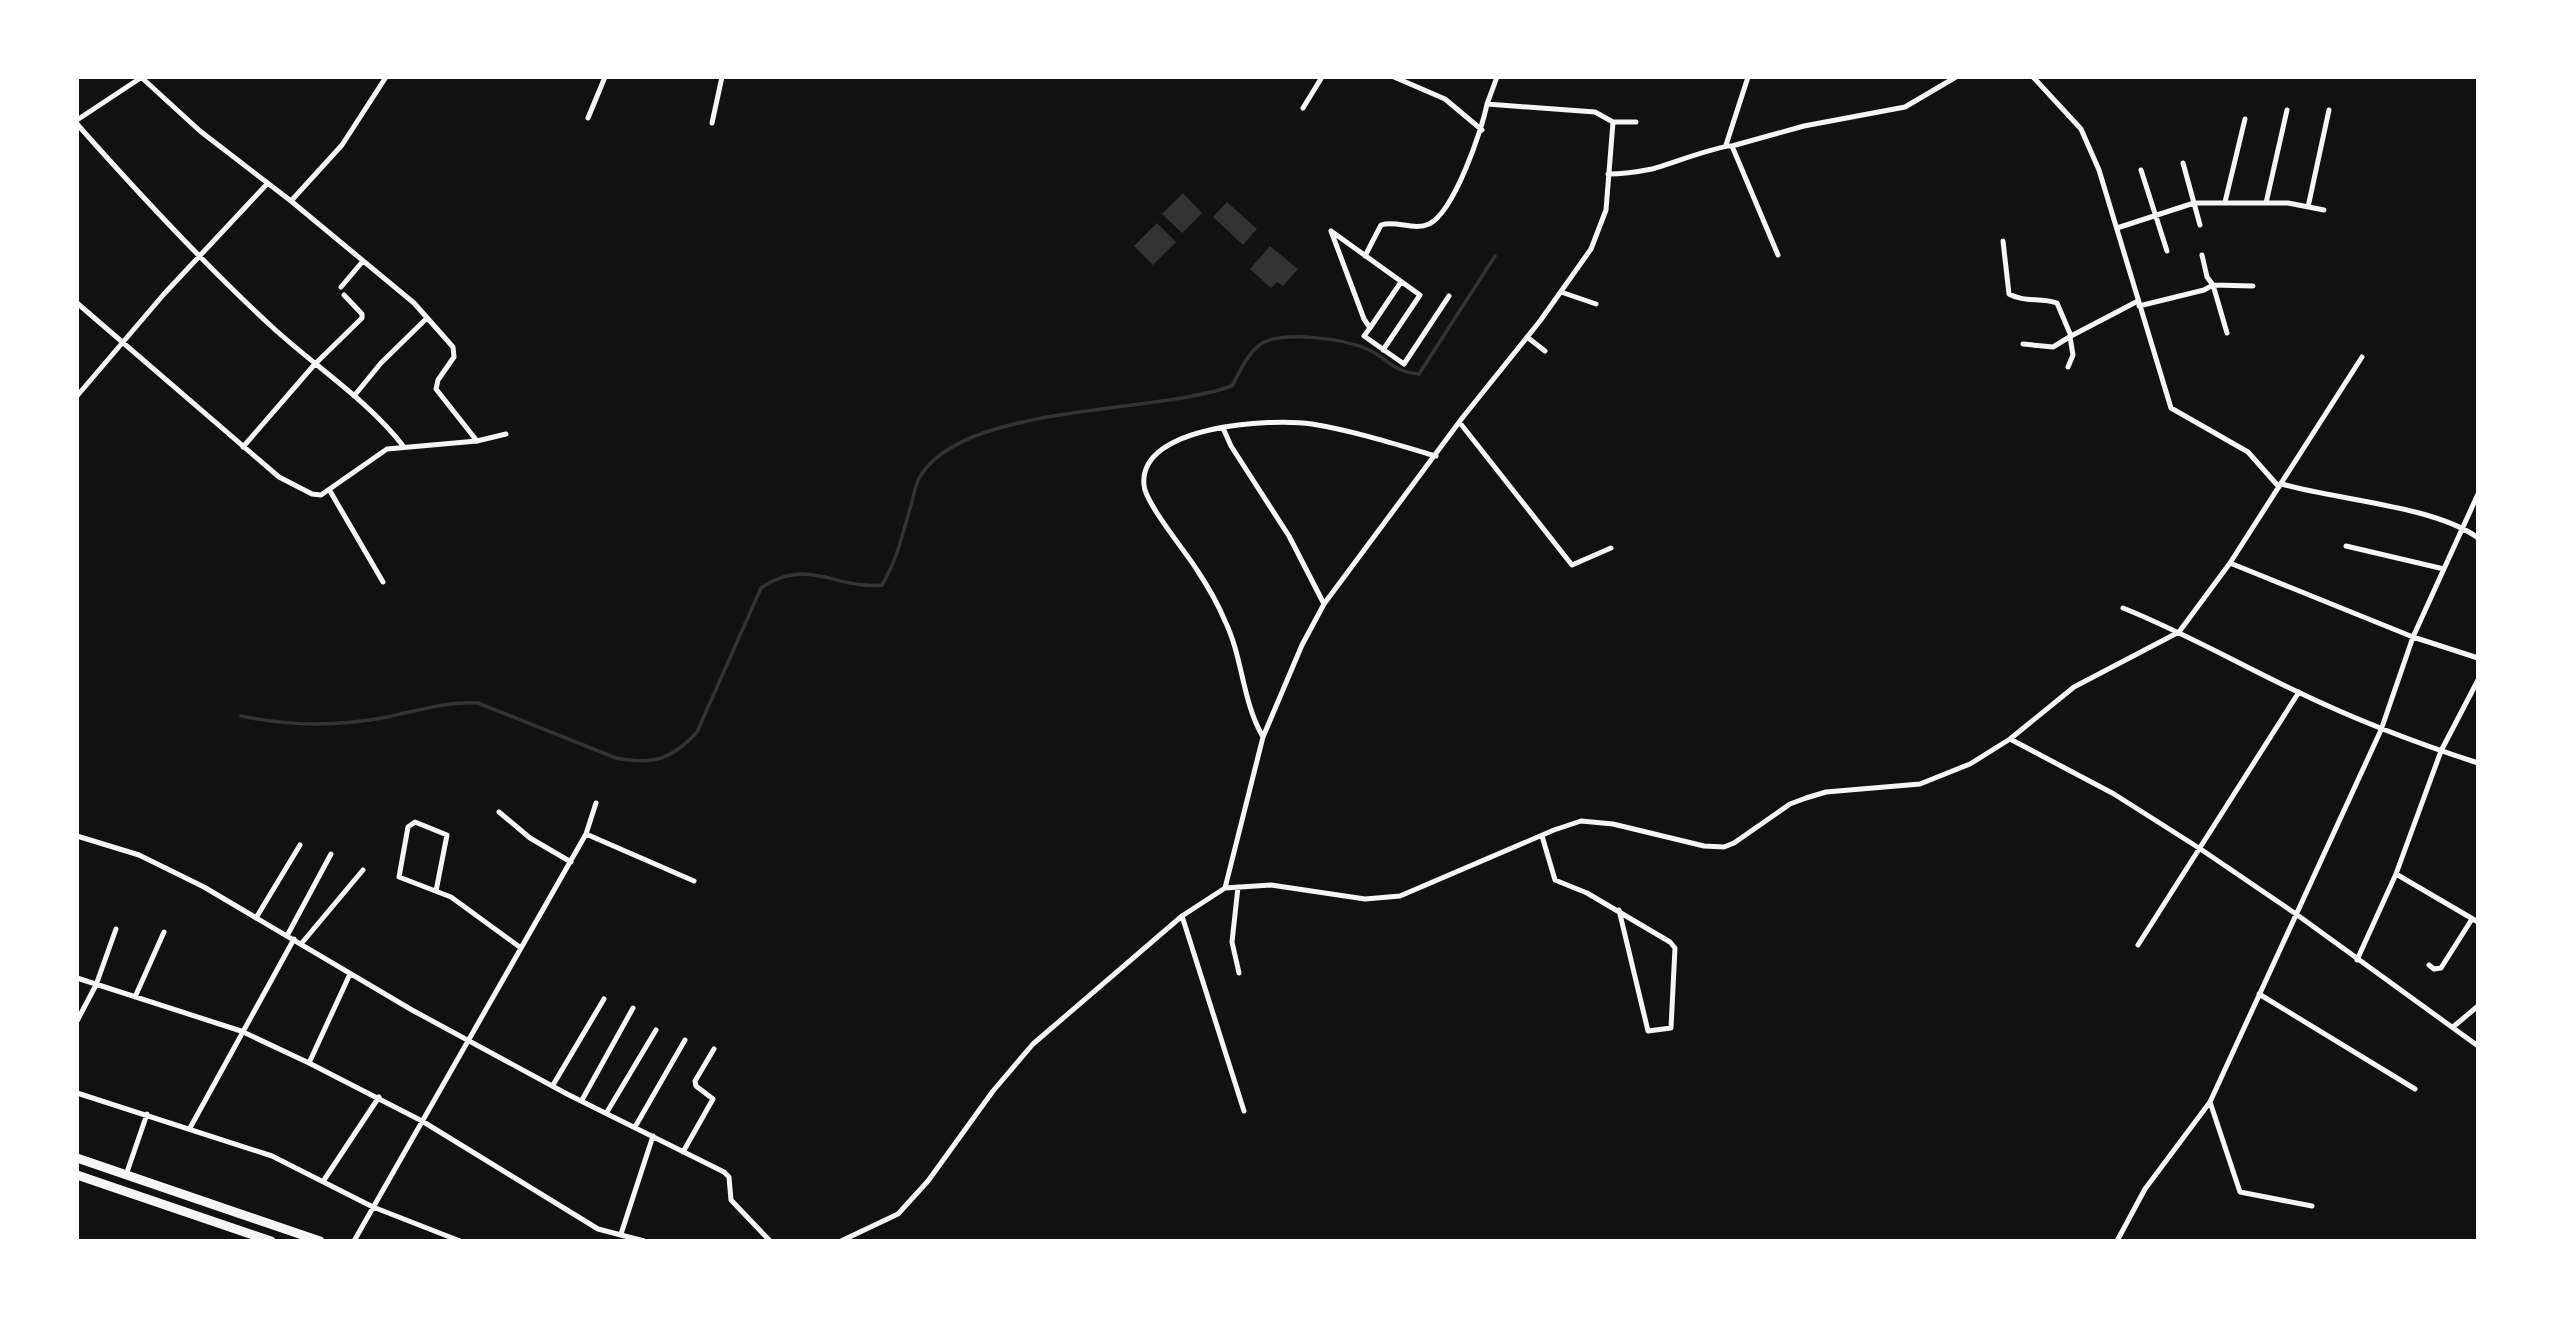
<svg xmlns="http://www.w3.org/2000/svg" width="2555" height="1318" font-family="'Nunito Sans',sans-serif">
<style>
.water{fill:#333}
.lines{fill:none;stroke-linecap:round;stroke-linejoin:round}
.stream{stroke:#333;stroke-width:3.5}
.minor{stroke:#f5f5f5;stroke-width:5}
.trunk{stroke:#f5f5f5;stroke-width:9}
</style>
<rect width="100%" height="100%" fill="#111"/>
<path class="water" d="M1183 193 1202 213 1182 233 1162 214Z
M1227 202 1257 229 1243 245 1213 217Z
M1157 223 1176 242 1153 265 1134 246Z
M1270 246 1298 269 1283 286 1277 282 1271 288 1250 269Z"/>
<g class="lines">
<path class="stream" d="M241 716C291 726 336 727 387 717 417 711 447 701 478 703L616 758C654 765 671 760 697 732L761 588C806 556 837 590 882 585 897 560 903 533 911 505 914 496 915 483 921 475 966 404 1153 414 1232 386 1240 371 1249 350 1264 342 1288 331 1343 339 1367 349 1390 359 1390 371 1419 374L1495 256"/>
<path class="minor" d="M141 77 200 131 291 201 414 303 453 347 454 357 438 380 436 389 477 441
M1394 77 1445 99 1482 130
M2033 77 2081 129 2099 170 2171 408 2248 452 2279 487
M1303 108 1322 77
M588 118 605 77
M77 120 142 77
M1613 122H1636
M712 123 722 77
M77 124C139 194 202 262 270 325 314 366 367 399 404 447
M1726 145 1748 77
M1732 146 1778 255
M2183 163 2200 225
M2141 170 2167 251
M1608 174C1624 174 1637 172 1652 169 1667 165 1723 144 1732 146L1804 126 1905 107 1956 77
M291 201 342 145 386 77
M2225 202 2245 119
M2266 203 2287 110
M2308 207 2329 110
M2117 228 2194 203H2288L2324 210
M1331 231 1420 295 1383 350
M1331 231 1364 319 1370 328 1401 282
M2003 241 2009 294C2025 303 2040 297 2057 303L2071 336 2138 301
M2202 255 2207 277 2213 285 2253 286
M1365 256 1381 225C1396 220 1414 231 1429 224 1454 212 1482 130 1487 104
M341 287 363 261
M1561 292 1596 304
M77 303 279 477 312 494 321 495 387 449 477 441 506 434
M2139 306 2204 290 2213 285 2227 333
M1370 328 1364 336 1404 364 1449 296
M1527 337 1545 351
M2023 344 2053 347 2071 336
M2068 367 2073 355 2070 337
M77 396 164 294 267 184
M354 396 381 363 427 318
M1460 423 1572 565 1611 548
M1223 428 1231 446 1289 536 1324 604
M243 447 314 365 362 318V314L344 295
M2282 484C2337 500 2435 506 2478 538
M330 491 383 582
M2346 546 2444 569
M2230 563 2413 637 2478 658
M2123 608C2183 632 2239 664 2298 692 2356 720 2416 743 2478 763
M1263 737C1242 701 1243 658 1225 621 1218 604 1207 585 1197 570 1186 552 1145 503 1144 485 1138 425 1272 418 1312 424 1354 431 1395 444 1436 456
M2010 739 2114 794 2199 848 2296 914 2478 1046
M499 812 530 838 571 862
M586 834 694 881
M77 836 139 855 204 887 412 1010 567 1094 724 1172 729 1177 731 1200 770 1241
M1542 836 1555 880 1587 893 1670 942 1675 948 1671 1028 1648 1031 1619 910
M2396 874 2478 922
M1238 887 1232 942 1239 973
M1225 888 1263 737 1302 645 1324 604 1463 417 1540 321 1591 249 1606 210 1613 122 1595 112 1487 104 1497 77
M436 891 447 835 415 822 408 827 399 877 451 897 521 948
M1182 916 1244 1111
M256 918 300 845
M288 934 331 854
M301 944 363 870
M2138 945 2299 692
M2357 960 2396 874 2441 751 2478 680
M2429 965 2434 969 2441 968 2472 919
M77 978 241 1031 309 1063 422 1121 598 1229 644 1241
M2259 994 2415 1089
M135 997 164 932
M77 1021 96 985 116 929
M2453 1027 2478 1006
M309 1063 350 974
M553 1085 604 999
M77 1093 272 1156 373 1207 460 1241
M582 1100 633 1008
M2210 1102 2240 1192 2312 1206
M607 1112 656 1030
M635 1127 685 1040
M190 1128 294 939
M683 1152 713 1099 696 1086 695 1081 714 1049
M126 1175 147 1114
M324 1180 379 1097
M621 1234 653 1136
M354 1241 586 834 596 803
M841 1241 898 1214 928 1181 993 1091 1033 1044 1182 916 1225 888 1271 885 1365 899 1400 896 1554 830 1581 821 1613 824 1704 846 1724 847 1734 843 1790 804 1806 798 1826 792 1920 784 1970 764 2010 739 2074 687 2179 632 2230 563 2362 357
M2117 1241 2145 1189 2210 1102 2381 730 2413 637 2478 494"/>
<path class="trunk" d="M77 1158 320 1241
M77 1175 271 1241"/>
</g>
<rect width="2555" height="1318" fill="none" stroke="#ffffff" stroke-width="158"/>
</svg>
